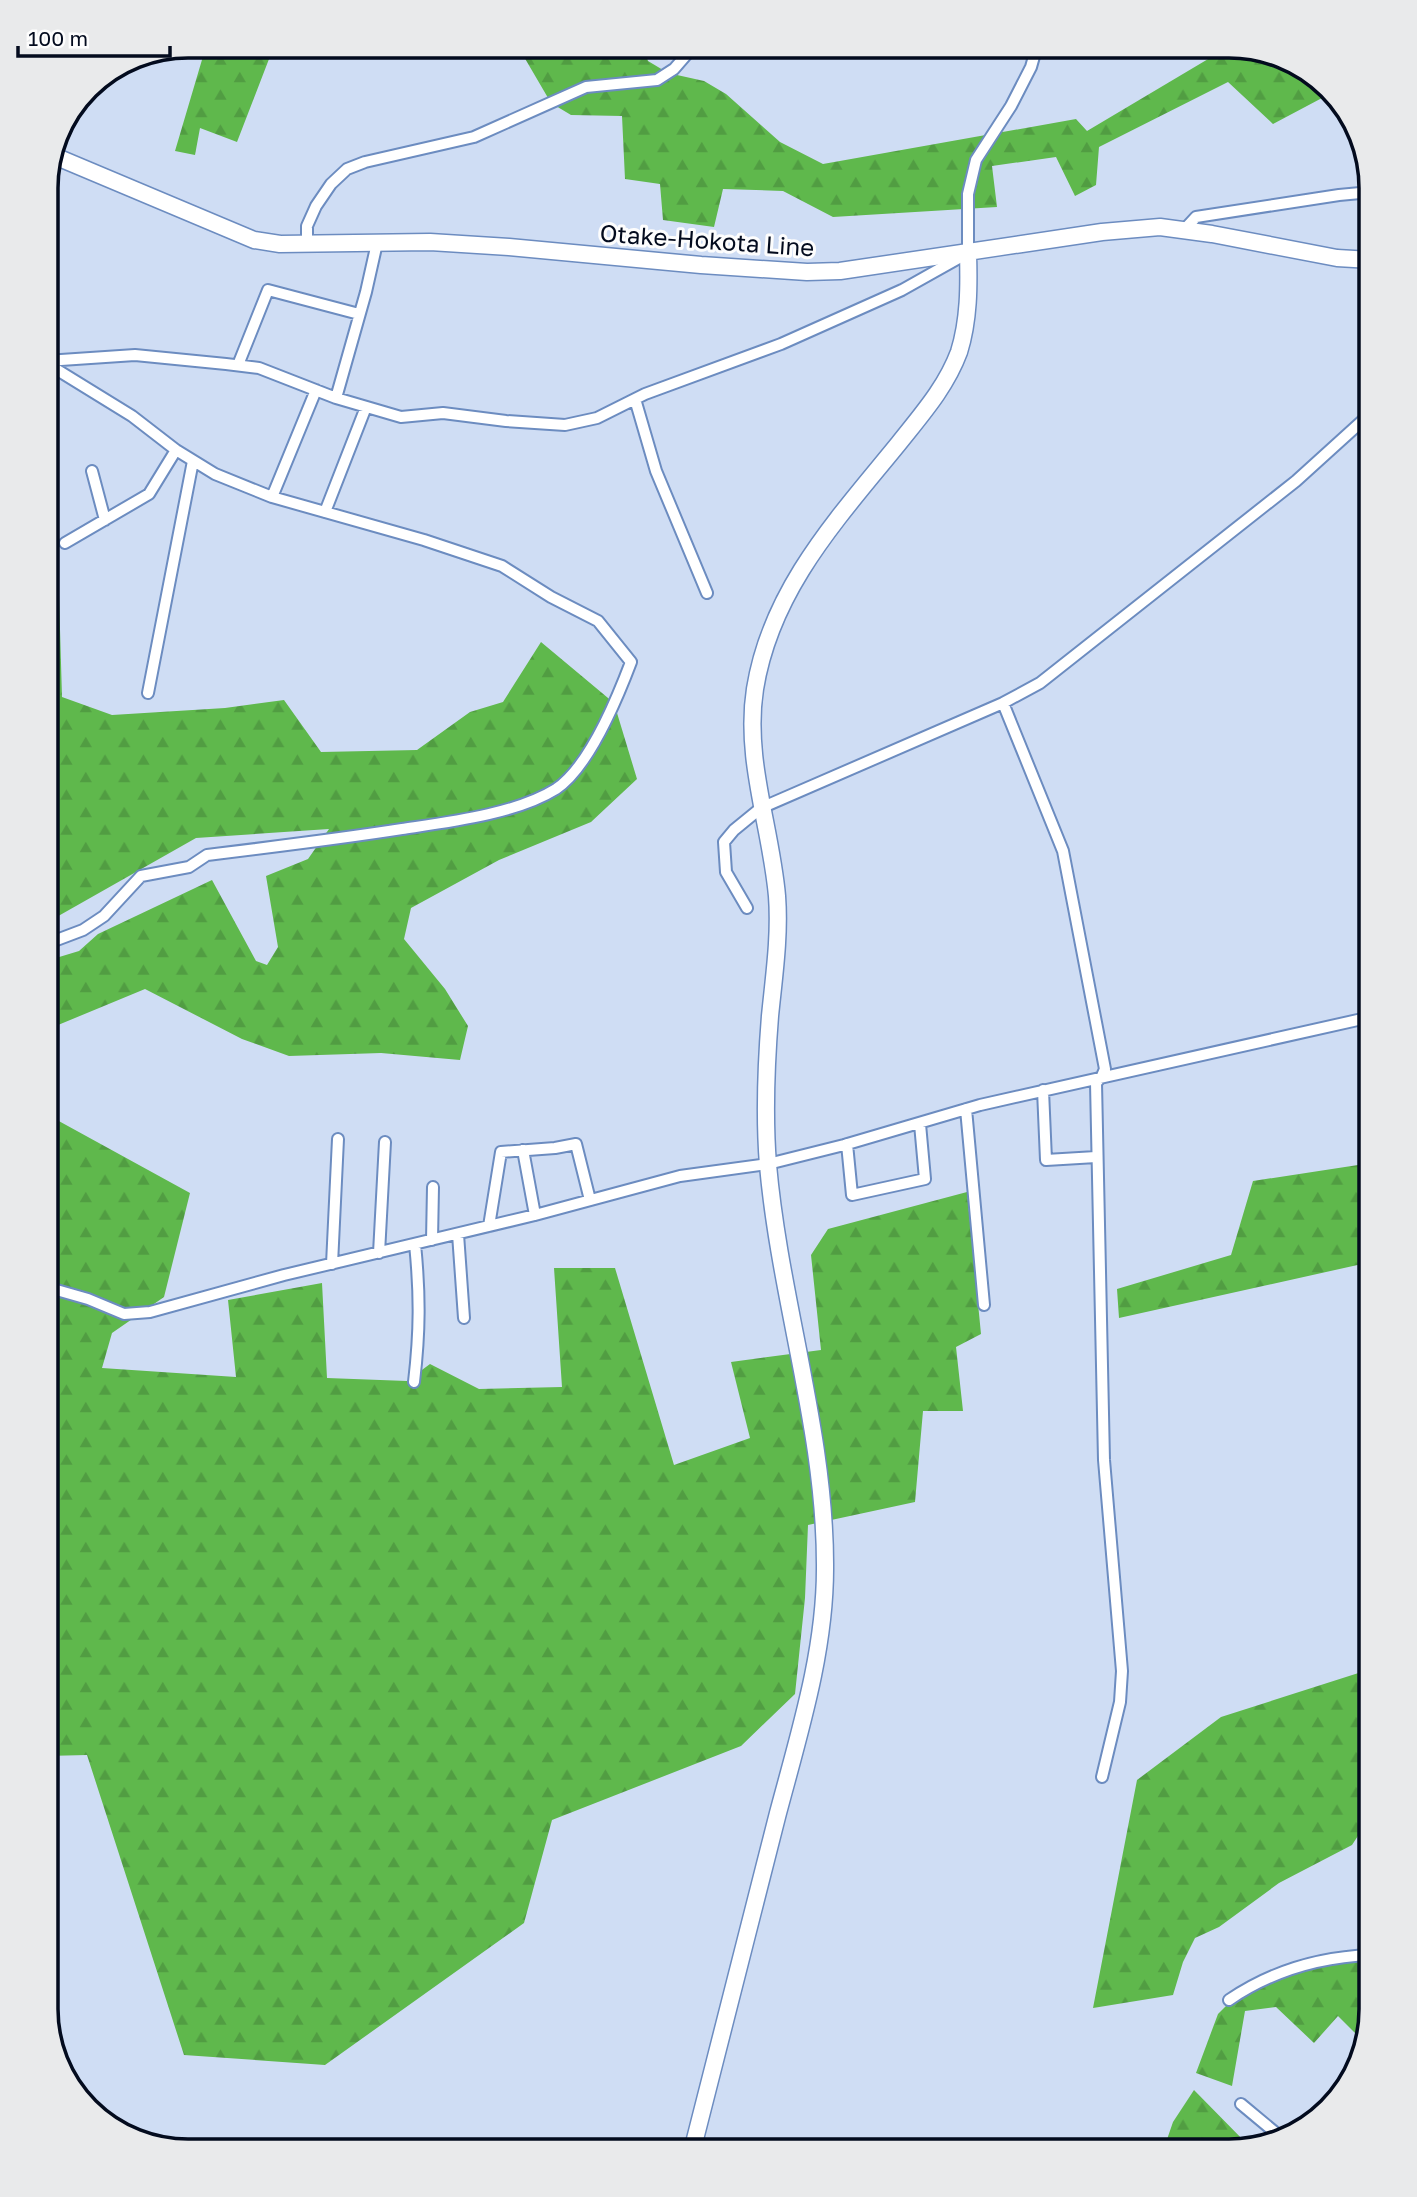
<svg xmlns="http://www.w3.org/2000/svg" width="1417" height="2197" font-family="'Golos Text',sans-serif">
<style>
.forest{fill:url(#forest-firs)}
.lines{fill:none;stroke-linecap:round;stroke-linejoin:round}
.street-casing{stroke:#6c8cc0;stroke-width:14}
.secondary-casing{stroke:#6c8cc0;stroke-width:19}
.street{stroke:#fff;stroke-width:10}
.secondary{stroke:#fff;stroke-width:16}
.labels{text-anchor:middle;stroke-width:6;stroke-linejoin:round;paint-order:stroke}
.street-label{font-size:24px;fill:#030b1e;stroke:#fdfdfd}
.rim{fill:none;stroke:#030b1e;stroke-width:3.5}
</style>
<defs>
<pattern id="forest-firs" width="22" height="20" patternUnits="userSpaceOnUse" patternTransform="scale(1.75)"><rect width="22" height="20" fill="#5fb84c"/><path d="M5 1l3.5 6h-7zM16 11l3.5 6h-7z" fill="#519d42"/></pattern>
</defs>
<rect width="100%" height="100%" fill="#cfddf4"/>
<path class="forest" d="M199 46H274L237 142 200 128 195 155 175 151 204 53Z
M520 46H643L648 61 668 73 704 81 726 94 780 142 823 164 1076 119 1087 131 1230 46H1239L1307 69 1322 98 1273 124 1228 82 1099 147 1096 185 1075 196 1056 157 992 166 997 207 833 217 783 191 723 189 714 227 663 220 660 184 625 179 622 116 571 115 551 103 520 50Z
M46 536 58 561 62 697 112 715 225 708 284 700 321 752 417 750 470 712 503 702 541 642 614 703 637 779 591 822 499 860 411 908 404 939 445 989 468 1026 460 1060 381 1053 289 1056 242 1039 145 989 46 1030V961L79 951 98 934 212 880 256 961 267 965 278 947 266 876 308 859 329 829 196 838 46 923Z
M46 1114 190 1193 164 1297 112 1333 102 1368 236 1377 228 1300 322 1283 327 1378 407 1381 430 1364 479 1389 562 1387 554 1268H615L674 1465 750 1438 731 1362 821 1350 811 1255 828 1229 967 1192 981 1334 956 1347 963 1411H923L915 1502 808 1525 805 1598 795 1694 741 1746 552 1820 524 1923 325 2065 184 2055 87 1755 46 1756V1224L53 1205 46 1202Z
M1371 1163V1262L1119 1318 1117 1289 1231 1255 1253 1181Z
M1371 1669V1816L1352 1845 1279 1883 1219 1927 1195 1938 1183 1962 1173 1995 1093 2008 1137 1780 1221 1717Z
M1320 1956 1371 1963V2010L1362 2040 1338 2016 1314 2043 1276 2007 1245 2011 1232 2086 1196 2073 1218 2014 1236 1996Z
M1194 2090 1250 2147 1229 2151H1163L1173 2122Z"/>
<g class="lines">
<g class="street-casing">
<path id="street" d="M1184 230 1196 217 1339 195 1371 192
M307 244V226L316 206 331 184 347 169 365 162 474 137 586 87 657 80 674 69 694 46
M46 361 135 355 226 364 259 368 336 398 401 417 443 413 506 421 565 425 597 418 645 394 781 344 902 290 968 253V194L976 160 1011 106 1031 67 1037 46
M238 365 268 290 359 314
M336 398 366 292 377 243
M635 399 656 471 707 593
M92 471 105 520
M272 497 316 390
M325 512 366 407
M65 543 149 494 176 450
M148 693 193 461
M1003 703 1063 851 1105 1069 1102 1076 1096 1083 1104 1460 1122 1671 1120 1702 1102 1777
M747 908 726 872 724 842 734 830 761 808 1003 703 1040 683 1296 481 1371 413
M46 944 83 930 104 916 141 876 189 867 207 855C272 847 338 839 402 829 449 822 516 814 556 789 589 767 617 699 631 662L598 621 551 597 502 566 424 540 272 497 215 474 176 450 132 416 46 363
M1043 1090 1046 1160 1096 1157
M966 1109 984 1305
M847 1144 852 1195 925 1179 920 1124
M523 1150 535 1215
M489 1226 501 1152 555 1148 576 1144 590 1200
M458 1234 464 1318
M432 1240 433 1187
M379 1253 385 1142
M332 1264 338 1139
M46 1287 88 1299 124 1314 150 1312 284 1275 535 1215 680 1176 768 1164 844 1145 980 1105 1371 1017
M414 1382C420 1331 420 1294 415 1244
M1229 2000C1273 1970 1319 1957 1371 1955
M1241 2104 1283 2139"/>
</g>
<g class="secondary-casing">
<path id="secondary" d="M52 155 254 240 280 244 430 242 509 247 701 265 807 272 840 271 1102 232 1160 227 1212 234 1337 258 1371 260
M692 2151C720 2039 749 1926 778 1813 799 1734 825 1652 825 1569 826 1433 780 1301 768 1165 764 1115 766 1066 770 1016 774 976 780 936 777 896 771 827 744 759 755 689 771 589 838 518 899 443 922 414 946 387 959 352 969 320 969 286 968 253"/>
</g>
<use href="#street" class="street"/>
<use href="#secondary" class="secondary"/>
</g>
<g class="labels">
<g class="street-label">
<text transform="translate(707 241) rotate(4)" y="8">Otake-Hokota Line</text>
</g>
</g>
<path d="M0 0H1417V2197H0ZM188 58H1229A130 130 0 0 1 1359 188V2009A130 130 0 0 1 1229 2139H188A130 130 0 0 1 58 2009V188A130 130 0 0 1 188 58Z" fill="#e9eaeb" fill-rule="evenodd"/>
<path class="rim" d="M188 58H1229A130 130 0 0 1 1359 188V2009A130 130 0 0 1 1229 2139H188A130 130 0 0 1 58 2009V188A130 130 0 0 1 188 58Z"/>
<path d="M18 46v10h152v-10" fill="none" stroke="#030b1e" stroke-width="3.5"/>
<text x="28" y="46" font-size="21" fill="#030b1e" stroke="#fdfdfd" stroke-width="5" paint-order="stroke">100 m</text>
</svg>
